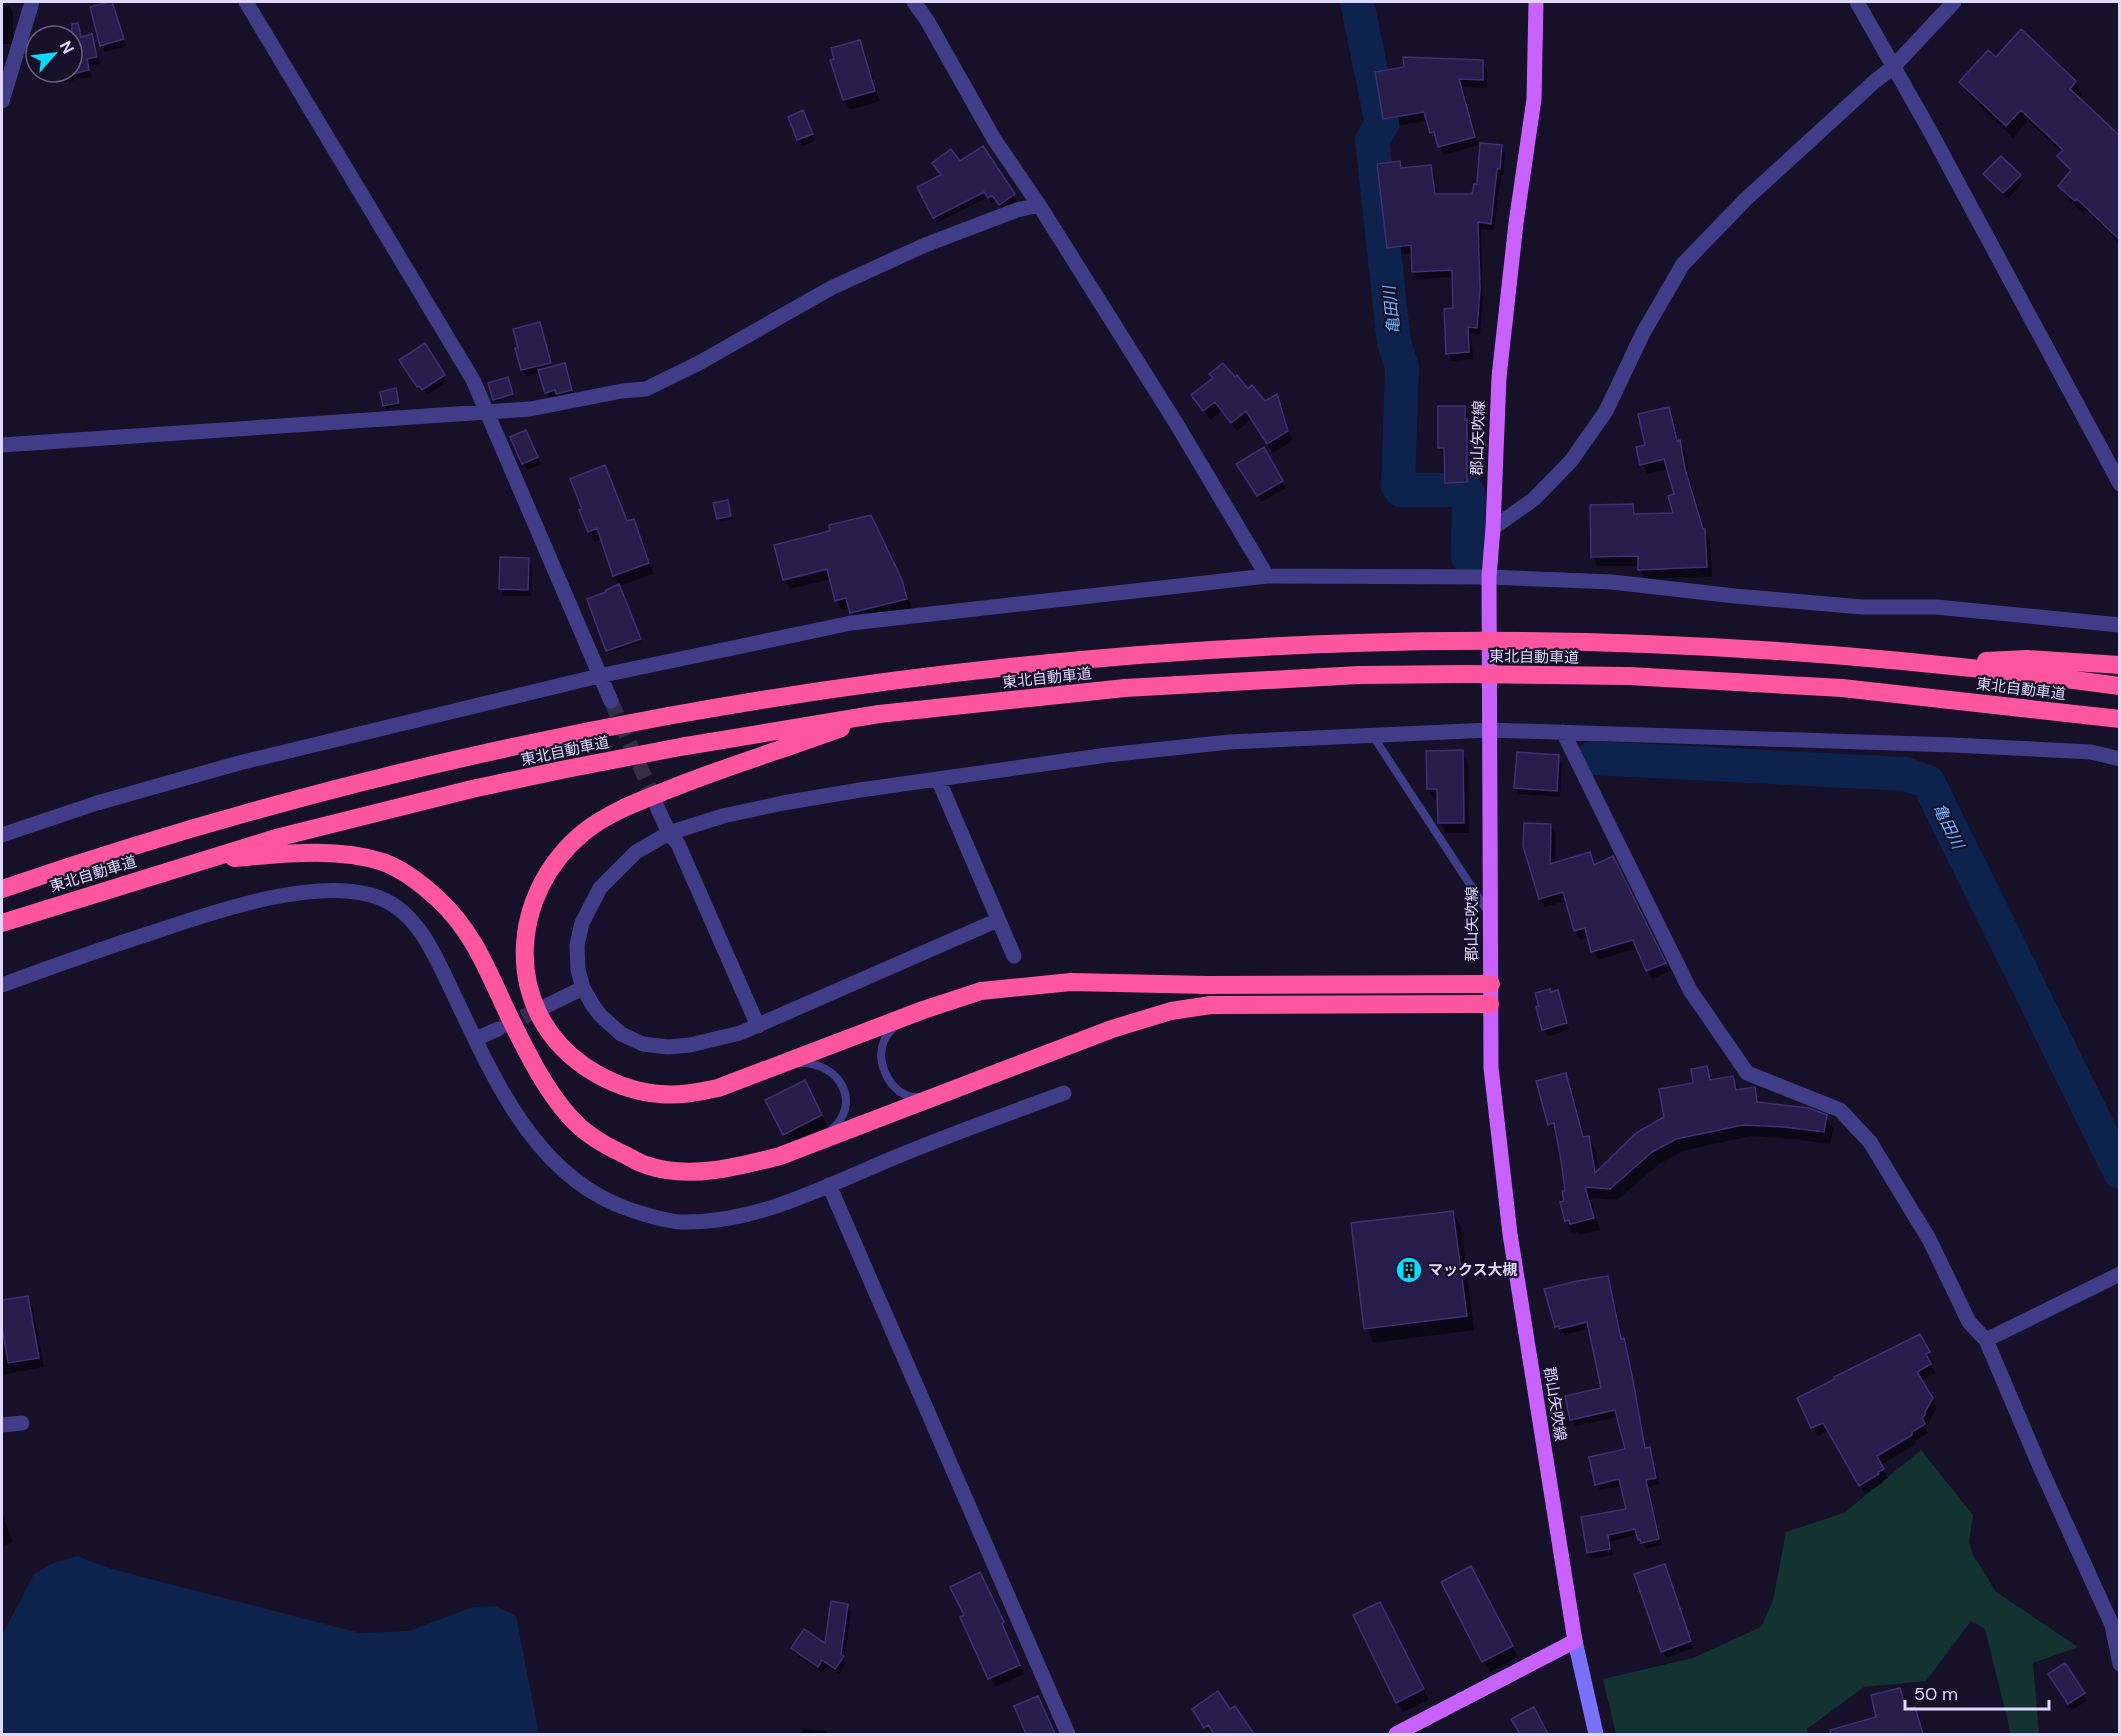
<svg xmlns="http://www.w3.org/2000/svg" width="2121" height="1736" font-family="'DM Sans','Noto Sans JP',sans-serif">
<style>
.green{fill:#133333}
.water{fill:#0d224c}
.shadow{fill:#0007}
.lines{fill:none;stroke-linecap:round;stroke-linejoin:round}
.river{stroke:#0d224c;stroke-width:34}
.building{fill:#271d4a;stroke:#3f2f76;stroke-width:1.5}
.street-tunnel{stroke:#342e49;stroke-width:15;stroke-dasharray:15 8;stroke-linecap:butt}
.lane{stroke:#413c88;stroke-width:8}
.street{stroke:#413c88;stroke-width:15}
.secondary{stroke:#7970fe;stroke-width:15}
.primary{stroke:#c961fe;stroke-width:15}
.highway{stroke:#fe55a0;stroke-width:18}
.labels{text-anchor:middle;stroke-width:4.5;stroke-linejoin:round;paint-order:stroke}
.street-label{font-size:15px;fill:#dfd9ff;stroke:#161029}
.poi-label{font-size:15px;font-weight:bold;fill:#dfd9ff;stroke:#161029;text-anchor:start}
.water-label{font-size:16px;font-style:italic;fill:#67b3fe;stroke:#161029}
</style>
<rect width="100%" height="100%" fill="#161029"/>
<path class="green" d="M1921 1450 1973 1515 1969 1542 1973 1555 1996 1592 2078 1647 2033 1663 2039 1733 2011 1734 1985 1629 1971 1621 1926 1681 1864 1687 1807 1729 1808 1734H1616L1603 1679 1693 1658 1761 1627 1773 1601 1786 1532 1844 1513Z"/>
<path class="water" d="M77 1556 112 1569 360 1633 408 1631 473 1607 496 1606 516 1616 539 1734H2V1635L34 1574 53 1563Z"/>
<path class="shadow" d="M111 2 126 46 105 52 101 46 92 8Z
M2 6H9L13 13V44H2Z
M2021 32 2075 82 2082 95 2078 99 2120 138V244L2085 210 2083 213 2067 198 2059 186 2071 173 2059 156 2062 153 2028 121 2013 138 1968 95 1961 82 1996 59Z
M91 36 95 43 100 64 89 66 92 77 65 82 61 72H72V40Z
M859 41 865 52 880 101 850 110 844 100 832 61Z
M1482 62 1487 70V88L1463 87 1479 145 1444 155 1438 140 1436 141 1431 132 1428 121 1390 127 1385 118Z
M790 117 807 119 815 141 802 146Z
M1501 146 1505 153 1503 176 1501 175 1494 231 1481 229 1483 297 1480 335 1471 334 1473 359 1452 361 1448 353 1454 310 1453 277 1417 279 1413 271 1412 253 1392 255 1388 247 1400 163 1403 169 1430 166 1435 173 1437 196H1474Z
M983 148 1017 201 1004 210 997 200 992 203 988 197 937 223 934 217 942 176Z
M1985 174 2019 176 2023 182 2008 199 1989 181Z
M540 324 543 330 553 368 564 365 568 371 575 396 550 399 540 373 526 376 522 370 517 350Z
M425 345 447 382 427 395 424 391 422 393 405 367Z
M1234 379 1265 403 1277 396 1282 405 1292 441 1273 453 1252 419 1237 431 1221 411 1210 420 1193 396Z
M509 381 514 397 496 402 494 399Z
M381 393H397L400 406 386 409Z
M1440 408H1464L1468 414 1470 427 1469 487 1450 488 1446 482V454H1443L1439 448Z
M1668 409 1674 418 1679 442 1685 452 1690 480 1705 531 1710 541 1712 577 1645 579 1639 566H1598L1592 556 1632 505 1638 516 1675 514 1676 495 1668 469 1647 474 1642 464 1647 447Z
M512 438H529L541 464 527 470Z
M1263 449 1286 488 1262 502 1238 464Z
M604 467 628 522 633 521 639 531 654 574 619 586 641 642 609 653 607 650 608 591 620 585 614 575 602 539 595 542 589 531Z
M729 504 732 519 720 522 715 505Z
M876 526 907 592 912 609 857 622 850 608 842 610 836 600 831 579 790 589 785 581 835 569 834 566 785 578V581L776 546Z
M528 559 532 566 531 596H504L501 589Z
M1462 752 1468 762 1469 833H1446L1439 823V799L1434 800 1428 789Z
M1558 757 1562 763 1560 797 1519 794 1515 787Z
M1550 825 1556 834 1555 864 1590 854 1596 866 1618 867 1669 972 1652 979 1638 948 1598 960 1589 937 1581 940 1575 931 1567 901 1545 907 1540 898Z
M1557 992 1561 998 1569 1030 1548 1036 1544 1029 1551 993Z
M1706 1068 1713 1080 1732 1078 1740 1091 1754 1089 1761 1104 1826 1117 1833 1129 1830 1144 1792 1139 1751 1136 1683 1151 1659 1164 1617 1200 1591 1198 1600 1230 1579 1235 1577 1232 1573 1233 1566 1221 1562 1203 1566 1202V1192L1558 1135 1556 1136 1549 1124 1565 1075 1572 1087 1585 1138 1588 1137 1595 1149 1598 1171 1665 1118 1695 1085Z
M810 1092 827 1126 790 1144 784 1134Z
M1453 1212 1461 1227 1474 1330 1374 1343 1366 1328Z
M1607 1278 1611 1284 1623 1340 1627 1347 1647 1449H1649L1653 1455 1659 1484 1649 1487 1662 1545 1646 1549 1638 1535 1610 1542 1613 1555 1592 1559 1588 1552 1627 1510 1622 1486 1600 1490 1596 1484 1627 1451 1618 1417 1575 1426 1572 1419 1603 1390 1590 1328 1565 1335 1563 1332 1560 1333 1556 1326Z
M28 1297 33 1307 44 1367 2 1375V1302Z
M1920 1336 1933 1361 1930 1363 1935 1373 1920 1380 1937 1408 1929 1422V1424L1926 1427 1928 1433 1915 1441 1916 1444 1881 1465 1888 1478 1882 1481 1883 1483 1865 1494 1829 1430 1818 1436 1799 1399Z
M2 1513 13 1542 2 1547Z
M1664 1566 1693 1648 1666 1658 1663 1651Z
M1477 1578 1518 1657 1490 1672 1443 1582Z
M985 1583 1008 1632 1006 1633 1024 1674 995 1687 966 1616Z
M847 1606 851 1612 844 1660 846 1663 839 1674 827 1666 822 1673 796 1655 793 1649 827 1646Z
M1386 1614 1429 1700 1403 1712 1397 1702Z
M2064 1665 2087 1701 2072 1710 2054 1681Z
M1900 1690 1905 1698 1907 1710 1915 1708 1919 1717 1924 1734H1842L1841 1728 1878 1718Z
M1234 1708 1252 1734H1211L1200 1719Z
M803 1729 826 1731 828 1734H802Z"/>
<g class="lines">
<path class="river" d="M1357 2 1382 124 1372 140 1394 343 1402 367 1398 486 1401 490H1466L1469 495 1468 557
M1592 758 1906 774 1928 782 2120 1172"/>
</g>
<path class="building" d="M109 2H112L124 39 100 46 90 7Z
M78 23 81 37 92 34 97 57 87 59 89 70 72 74V24Z
M2021 29 2076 81 2070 89 2120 136V240L2077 199 2075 201 2058 186 2071 170 2057 156 2063 150 2021 110 2006 126 1959 82 1988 50 1996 57Z
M860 40 875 91 843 100 830 60 834 59 831 48Z
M1403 57 1483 60V80L1459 79 1475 137 1438 147 1434 132 1430 133 1424 112 1383 119 1375 72 1404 67Z
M803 110 813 134 797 140 788 117Z
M1480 143 1502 145 1500 169H1497L1491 224 1478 222 1480 289 1477 328 1468 327 1469 352 1446 354 1444 309 1453 308 1452 270 1412 272 1411 245 1387 248 1377 164 1400 161 1401 168 1431 165 1435 194H1472L1474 184H1477Z
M983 146 1015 194 999 205 992 195 988 198 984 192 933 218 917 187 941 175 932 163 951 149 960 161Z
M2001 156 2021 175 2003 193 1983 174Z
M540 322 551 363 521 370 515 348H518L513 329Z
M425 343 445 375 422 390 419 386 417 387 399 360Z
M565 363 572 390 556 394 555 390 545 393 538 370Z
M1223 363 1235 377 1237 375 1248 389 1252 385 1265 401 1277 394 1288 431 1267 444 1246 411 1231 423 1215 402 1203 411 1191 395 1213 378 1209 374Z
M508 377 513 394 493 400 488 383Z
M396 388 399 403 383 406 380 392Z
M1438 406H1465V420L1467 419V482L1445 483 1444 448H1438Z
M1669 407 1677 441 1680 440 1685 469 1703 529H1705L1707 567 1638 570V556L1591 557 1590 505 1633 504 1634 514 1673 513 1668 496 1674 494 1664 459 1640 465 1636 447 1645 445 1638 414Z
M526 430 538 457 522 464 510 437Z
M1264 447 1283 481 1257 496 1236 464Z
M605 465 627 521 634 519 649 563 613 576 597 528 588 532 579 510 582 509 570 479Z
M728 500 731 516 717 519 713 503Z
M871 515 902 580 907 599 850 613 846 598 835 601 827 569 783 580 774 545 830 531 829 525Z
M500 557 529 558 528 590 499 589Z
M619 584 641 639 606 651 587 599 606 592V590Z
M1463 750 1464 823H1438L1437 789H1427L1426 751Z
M1517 752 1559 755 1557 791 1514 788Z
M1524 823 1551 824 1550 864 1590 852 1594 865 1613 856 1666 963 1646 971 1633 940 1591 952 1585 928 1574 931 1563 892 1539 899 1523 846Z
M1550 989 1551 992 1558 990 1567 1023 1542 1030 1536 1007 1539 1006 1535 993Z
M1707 1066 1710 1080 1733 1076 1736 1090 1755 1087 1757 1102 1809 1108 1827 1115 1824 1132 1784 1127 1743 1125 1676 1139 1652 1152 1610 1189 1585 1187 1594 1218 1570 1224 1569 1220 1565 1221 1560 1202 1564 1201 1562 1191H1565L1562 1166 1554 1123 1548 1125 1536 1081 1566 1073 1583 1137 1589 1136 1595 1173 1636 1133 1664 1117 1659 1089 1693 1083 1691 1069Z
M805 1080 822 1115 783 1135 765 1100Z
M1453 1211 1467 1316 1364 1329 1351 1223Z
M1608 1276 1621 1339 1624 1338 1632 1375 1645 1448 1650 1447 1656 1478 1646 1480 1659 1539 1641 1543 1640 1539 1638 1540 1635 1529 1608 1535 1610 1549 1587 1553 1581 1517 1626 1509 1619 1479 1595 1485 1589 1457 1625 1449 1615 1410 1570 1420 1565 1396 1601 1388 1587 1322 1559 1329V1326L1555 1327 1544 1289 1577 1281Z
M28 1296 39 1358 8 1363 2 1326V1300Z
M1920 1334 1930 1352 1926 1354 1931 1364 1917 1372 1933 1398 1925 1412V1415L1922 1418 1925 1424 1912 1432V1435L1877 1456 1884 1469 1878 1472 1879 1474 1859 1486 1823 1423 1811 1428 1797 1398 1835 1379 1834 1377Z
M1665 1564 1691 1641 1661 1652 1634 1574Z
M1471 1566 1513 1646 1482 1662 1441 1582Z
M980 1572 1004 1622 1002 1624 1020 1665 988 1679 960 1617 964 1615 950 1587Z
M831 1601 848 1604 841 1654 844 1656 835 1669 822 1660 818 1667 791 1648 804 1629 825 1643Z
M1380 1602 1424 1689 1396 1703 1353 1615Z
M2065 1663 2085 1693 2068 1704 2048 1674Z
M1900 1688 1906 1709 1915 1707 1923 1734H1831L1830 1730 1876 1717 1871 1695Z
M1218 1691 1230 1709 1235 1706 1254 1734H1214L1208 1725 1204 1728 1192 1709Z
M1038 1696 1055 1734H1026L1014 1706Z
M1534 1707 1548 1734H1520L1511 1719Z"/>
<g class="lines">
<path class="street-tunnel" d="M611 701 657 805
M502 1027 548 1005"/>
<path class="lane" d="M1373 736 1488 912
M896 1025C892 1030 886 1035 884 1041 876 1059 887 1087 906 1095 910 1097 916 1097 920 1097
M799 1063C839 1061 864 1104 830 1131"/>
<path class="street" d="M246 2 473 380 611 701
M914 2 928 22 994 139 1039 205 1176 423 1267 576
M1857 2 1930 131 2120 484
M2 101 32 2
M2 445 530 409 622 391 646 389 699 363 831 288 925 245 1017 210 1039 205
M1493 528 1534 499 1571 461 1606 411 1643 333 1683 264 1746 199 1874 82 1893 67 1954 2
M1563 732 1690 990 1747 1073 1840 1110 1870 1142 1929 1239 1969 1322 1986 1340 2041 1469 2112 1625 2120 1664
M938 779 1014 956
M657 807 669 833 678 844 758 1026
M2 835 97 803 239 763 599 676 851 623 1267 576 1489 577 1612 582 1735 596 1862 607H1936L2120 625
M998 920 740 1033 690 1045 668 1047 643 1044 621 1034 600 1015 592 1004 583 988 578 970 577 945 582 923 600 888 636 852 669 833 723 816 783 803 860 790 1107 755 1229 742 1490 730 1953 745 2091 752 2120 759
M2 985C51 967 101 949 151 933 211 913 319 874 380 898 418 913 436 957 452 991 493 1076 534 1178 631 1210 647 1215 664 1221 681 1222 760 1224 831 1183 903 1154 956 1132 1010 1113 1064 1093
M548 1005 583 988
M476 1039 498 1029
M829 1185 1068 1734
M1986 1340 2120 1274
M2 1425 22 1423"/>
<path class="secondary" d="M1575 1641 1596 1734"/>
<path class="primary" d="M1396 1734 1575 1641 1510 1234 1491 1068 1489 577 1493 528 1499 377 1516 223 1534 99 1536 2"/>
<path class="highway" d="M1986 661 2027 659 2120 665
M841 728C782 750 723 767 665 791 637 802 608 813 584 832 509 893 501 1008 584 1066 606 1081 633 1092 660 1094 680 1096 699 1092 718 1088L923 1010 981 991 1071 982 1207 985 1491 984
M234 858C282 854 336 847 383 862 405 870 423 885 439 900 475 933 490 977 511 1020 526 1051 546 1091 570 1117 582 1131 601 1143 617 1151 627 1155 636 1162 646 1165 689 1180 738 1167 780 1156L1112 1029 1171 1011 1211 1005 1490 1004
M2 889C437 740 895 658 1355 643 1611 634 1867 652 2120 686
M2 923 276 838 472 789 566 769 680 747 879 714 1125 688 1359 675 1466 674 1629 676 1842 688 2120 719"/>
</g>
<defs>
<g id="building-disc" transform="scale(1.35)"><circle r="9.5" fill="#06dcfe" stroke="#161029"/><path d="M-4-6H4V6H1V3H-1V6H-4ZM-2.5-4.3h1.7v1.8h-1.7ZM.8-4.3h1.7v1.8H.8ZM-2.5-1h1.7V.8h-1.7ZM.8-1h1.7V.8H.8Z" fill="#111"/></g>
</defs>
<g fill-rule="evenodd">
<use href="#building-disc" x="1409" y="1270"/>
</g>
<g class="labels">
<g class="street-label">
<text transform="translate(1478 438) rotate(-88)" y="5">郡山矢吹線</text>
<text transform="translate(1534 657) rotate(1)" y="5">東北自動車道</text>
<text transform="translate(1047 678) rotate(-6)" y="5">東北自動車道</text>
<text transform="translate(2021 689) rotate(7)" y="5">東北自動車道</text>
<text transform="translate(565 751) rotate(-12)" y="5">東北自動車道</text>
<text transform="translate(93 874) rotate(-17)" y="5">東北自動車道</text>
<text transform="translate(1472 924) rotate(-90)" y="5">郡山矢吹線</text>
<text transform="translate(1555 1404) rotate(81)" y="5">郡山矢吹線</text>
</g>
<g class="poi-label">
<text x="1428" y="1275">マックス大槻</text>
</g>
<g class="water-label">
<text transform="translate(1391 310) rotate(-96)" y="6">亀田川</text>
<text transform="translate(1949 826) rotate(64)" y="6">亀田川</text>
</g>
</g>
<rect width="2121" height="1736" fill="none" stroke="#dfd9ff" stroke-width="6"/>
<g transform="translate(54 54) rotate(62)"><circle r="28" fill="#161029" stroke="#66607f" stroke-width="1.5"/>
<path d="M0-4.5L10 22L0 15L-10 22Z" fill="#06dcfe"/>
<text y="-9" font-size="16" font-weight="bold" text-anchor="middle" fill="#dfd9ff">N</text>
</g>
<path d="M1905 1700v9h144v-9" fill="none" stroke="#dfd9ff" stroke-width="3"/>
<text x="1914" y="1700" font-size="18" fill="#dfd9ff" stroke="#161029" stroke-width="4.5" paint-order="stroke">50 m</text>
</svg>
